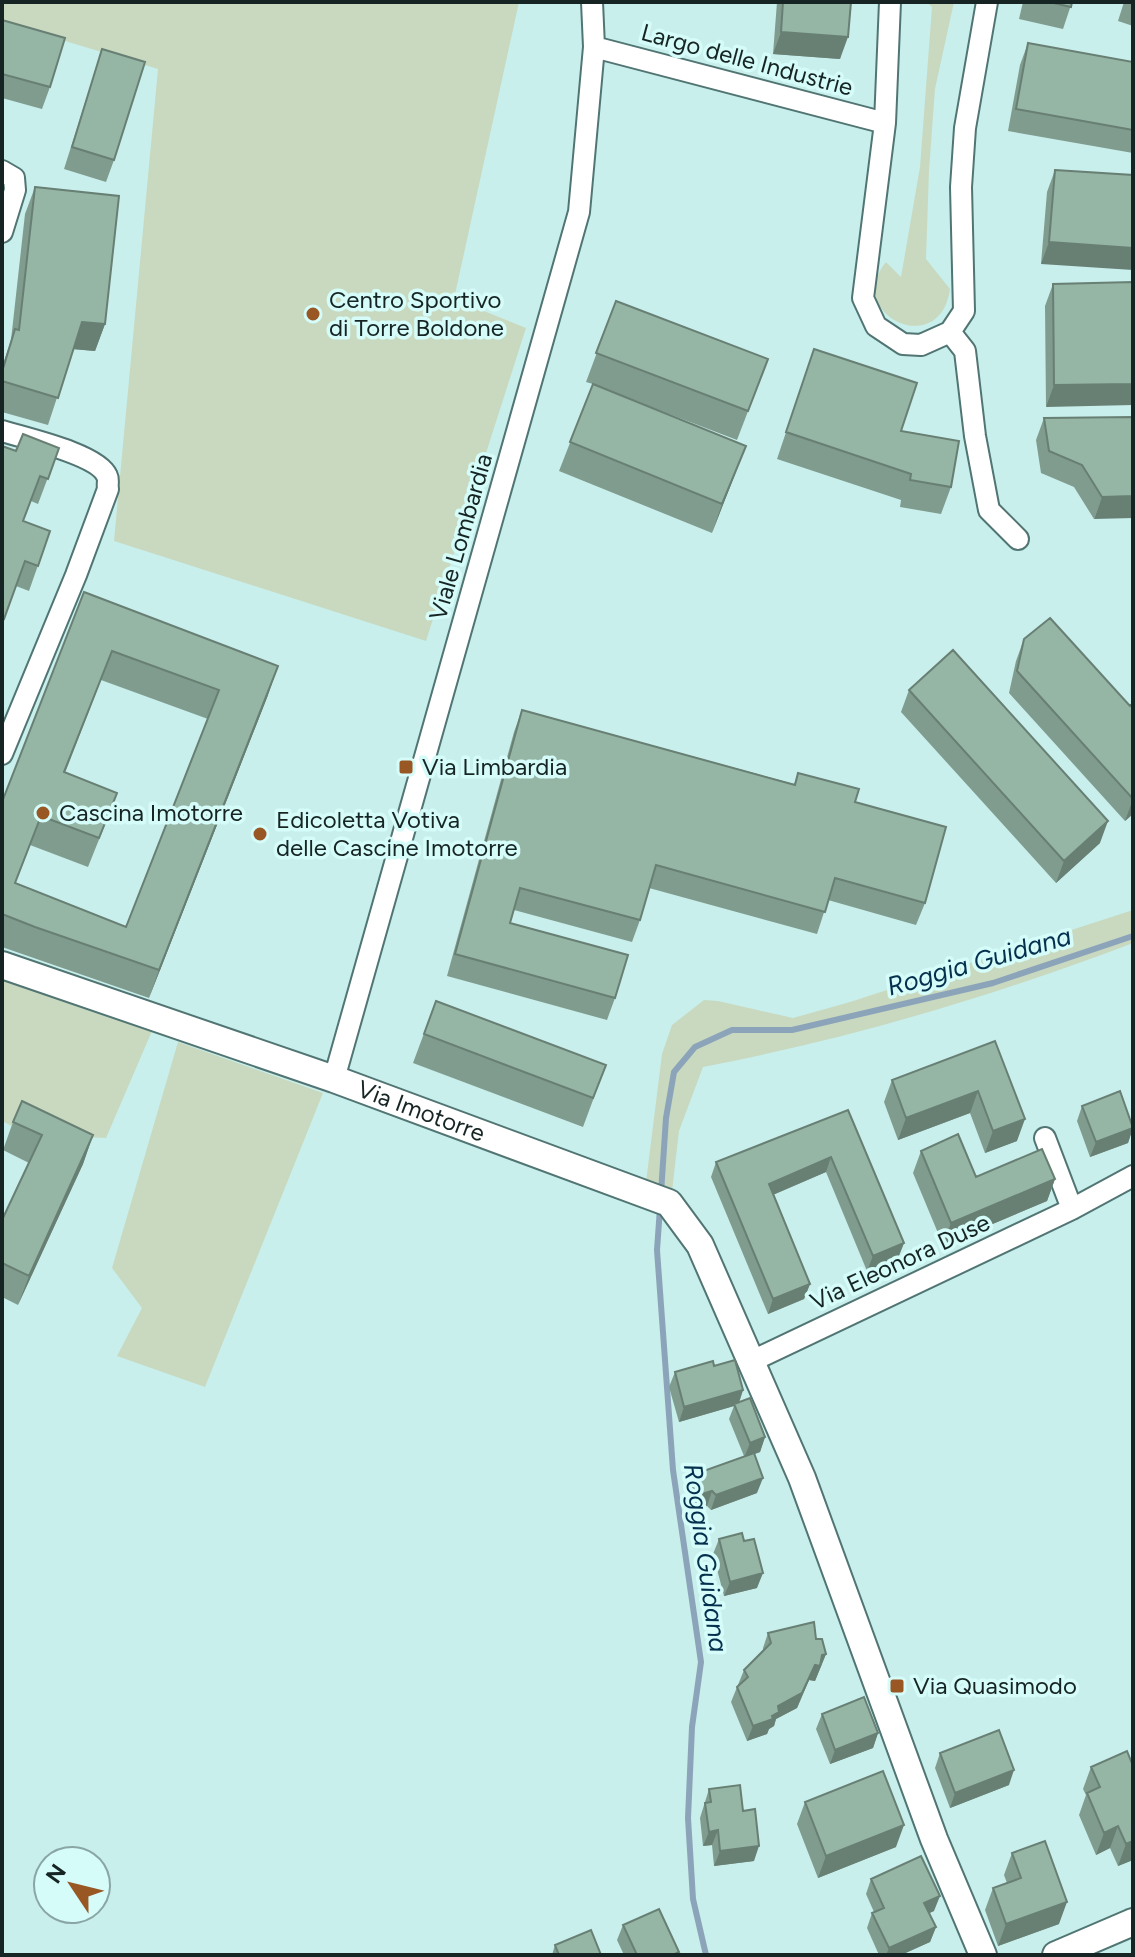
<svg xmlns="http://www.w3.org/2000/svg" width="1135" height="1957" font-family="Figtree,sans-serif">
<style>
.green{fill:#c8d9c0}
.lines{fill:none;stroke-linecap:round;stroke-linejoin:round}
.stream{stroke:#8ca4b9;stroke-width:6}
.minor-casing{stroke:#517573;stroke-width:24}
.tertiary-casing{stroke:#517573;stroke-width:30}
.minor{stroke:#fff;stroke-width:20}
.tertiary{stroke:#fff;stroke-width:26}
.wall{fill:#809c8e;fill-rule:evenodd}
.shaded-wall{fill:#687f74}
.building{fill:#95b5a5;stroke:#687f74;stroke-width:2;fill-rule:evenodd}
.poi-dot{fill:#995724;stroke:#d5fcf9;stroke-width:3}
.labels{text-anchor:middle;stroke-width:7;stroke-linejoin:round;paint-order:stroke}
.street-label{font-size:24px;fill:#162524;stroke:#d5fcf9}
.poi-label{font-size:24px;fill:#162524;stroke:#d5fcf9;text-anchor:start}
.water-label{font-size:26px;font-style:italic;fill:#04304e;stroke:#d5fcf9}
</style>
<rect width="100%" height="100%" fill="#c8efec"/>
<path class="green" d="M2 2H519L454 299 526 328 426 641 114 541 158 69 2 22Z
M927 2H954L935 89 929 171 926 259 950 289C940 361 843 314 886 262L901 277 920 167 932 7Z
M1133 910V943C994 996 849 1039 703 1067L679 1131 672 1191 646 1182 662 1054 672 1025 704 1000 718 1001 793 1018 850 1002Z
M2 978 152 1031 106 1138 85 1137 84 1162 2 1121Z
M178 1042 323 1093 205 1387 117 1356 142 1308 112 1268Z"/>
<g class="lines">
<path class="stream" d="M661 1193 666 1118 674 1072 695 1047 732 1030H792L993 983 1133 936
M660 1208 657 1250 673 1470 701 1662 692 1727 688 1818 693 1899 706 1955"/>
<g class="minor-casing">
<path id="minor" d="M890 2 885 123 863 298 876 326 903 344 921 345 950 332 964 311 961 187 965 128 987 2
M594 47 885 123
M2 171 14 178 15 190 2 232
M950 332 965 351 975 436 989 510 1018 539
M2 431C24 438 98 454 107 476 109 480 107 484 108 489L76 575 2 754
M334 1079 579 212 594 47 592 2
M1045 1138 1072 1209
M750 1362 1072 1209 1133 1176"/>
</g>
<g class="tertiary-casing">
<g id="tertiary">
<path id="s1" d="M2 965 334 1079 669 1203 700 1245 802 1478 934 1839 983 1955"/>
<path d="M1056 1955 1133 1922"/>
</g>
</g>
<use href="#minor" class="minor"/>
<use href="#tertiary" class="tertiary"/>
</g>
<path class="wall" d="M777 2H851L840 59 773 54Z
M1023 2H1072L1063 29 1019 19Z
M1124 2H1133V26L1118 21Z
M2 20 50 87 42 109 2 98Z
M1028 43 1133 62V153L1008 131 1020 65Z
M102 49 114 160 106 182 64 169Z
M1055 170 1133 175 1041 264 1047 192Z
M35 187 105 324 95 351 73 349 48 425 2 412V367L11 340 25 214Z
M1133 282 1046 407 1045 306 1053 284Z
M616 301 768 359 737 440 617 394 735 474 712 533 559 471 593 384 586 382Z
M814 349 901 431 951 487 941 514 900 507 901 500 777 459Z
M1133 417 1094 519 1074 487 1041 473 1036 440 1044 418Z
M2 446 16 451 59 448 38 504 31 501 23 521 50 531 29 591 16 586 2 625Z
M84 592 268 695 149 998 2 947V802ZM101 680 208 719 126 927 15 883 30 845 88 867 106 822 65 773Z
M1024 639 1130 706 1133 703V814L1125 821 1009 693 1016 661Z
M909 690 1100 843 1056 883 901 712Z
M522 710 794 784 798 773 855 802 925 903 916 925 828 900 817 934 649 888 640 920 632 942 514 910 510 923 615 998 607 1020 447 976 514 732Z
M436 1001 606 1065 583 1127 413 1063Z
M995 1041 1017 1141 985 1153 970 1113 898 1140 884 1102 892 1080Z
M1082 1106 1133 1127 1128 1143 1090 1157 1077 1121Z
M848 1110 904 1243 898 1258 867 1271 826 1172 773 1195 810 1284 804 1299 768 1314 711 1177 716 1162Z
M13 1122 93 1135 83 1164 18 1305 2 1297V1220L29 1163 3 1150Z
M921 1151 976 1177 1055 1179 1047 1201 943 1245 913 1173Z
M714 1366 743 1390 739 1403 765 1437 760 1452 754 1454 757 1493 711 1510 707 1506 697 1509 690 1489 695 1474 744 1456 729 1419 734 1406 679 1422 669 1387 675 1372Z
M719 1539 744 1541 757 1588 724 1596 713 1554Z
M768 1633 816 1639 826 1654 815 1681 809 1680 797 1708 776 1719 774 1726 769 1729 767 1734 747 1741 731 1702 744 1670 763 1650V1648Z
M822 1714 878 1733 873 1748 830 1764 816 1729Z
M940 1753 1009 1785 950 1808 935 1768Z
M1091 1767 1133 1860 1118 1866 1110 1848 1096 1855 1079 1815 1086 1795 1083 1789Z
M709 1789 743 1811 754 1861 714 1866 712 1845 703 1846 700 1818Z
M805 1802 896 1847 818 1878 797 1824Z
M1012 1853 1059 1924 998 1946 985 1910 993 1888 1007 1883 1004 1875Z
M871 1879 934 1911 929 1913 936 1927 930 1942 901 1955H879L867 1928 872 1913 874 1912 866 1894Z
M623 1925 678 1955H624L617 1940Z
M555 1945 601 1955H552Z"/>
<path class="shaded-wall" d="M781 32 848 37 840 59 773 54Z
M1049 242 1133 248V270L1041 264Z
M82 322 105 324 95 351 72 349Z
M1133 384V405L1046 407 1054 385Z
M746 446 735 474 712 533 722 504Z
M1133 496V518L1094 519 1102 497Z
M278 666 268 695 149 998 159 970Z
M1133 799V814L1125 821Z
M1108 821 1100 843 1056 883 1064 861Z
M978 1091 970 1113 898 1140 906 1118Z
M1025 1119 1017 1141 985 1153 993 1131Z
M1133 1128 1128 1143 1090 1157 1096 1142Z
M93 1135 83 1164 18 1305 29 1276Z
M831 1157 826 1172 763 1199 769 1184Z
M1055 1179 1047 1201 943 1245 951 1223Z
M904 1243 898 1258 867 1271 873 1256Z
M810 1284 804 1299 768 1314 773 1299Z
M743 1390 738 1405 734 1404V1406L679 1422 684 1407Z
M765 1437 760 1452 744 1458 750 1443Z
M763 1478 757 1493 711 1510 716 1495Z
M712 1491 707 1506 697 1509 702 1494Z
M763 1573 757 1588 724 1596 730 1582Z
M826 1654 815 1681 809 1680 797 1708 776 1719 774 1726 769 1729 767 1734 747 1741 753 1726 772 1716 778 1706 815 1665 822 1655Z
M878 1733 873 1748 830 1764 835 1750Z
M1014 1770 1009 1785 950 1808 955 1793Z
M904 1825 896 1847 818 1878 826 1856Z
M1118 1826 1110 1848 1096 1855 1104 1833Z
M718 1830 712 1845 703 1846 709 1832Z
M1133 1841V1860L1118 1866 1126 1844Z
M759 1846 754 1861 714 1866 720 1851Z
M940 1896 934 1911 919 1918 924 1903Z
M1067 1902 1059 1924 998 1946 1006 1924Z
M936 1927 930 1942 901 1955H886L889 1948Z"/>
<path class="building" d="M783 2H851L848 37 781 32Z
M1049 2H1072L1071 7Z
M2 20 65 38 50 87 2 74Z
M1028 43 1133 62V130L1016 109Z
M102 49 145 62 114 160 72 147Z
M1055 170 1133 175V248L1049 242Z
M35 187 119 196 105 324 82 322 58 398 2 381V372L15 329 19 330Z
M1133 282V384L1054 385 1053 284Z
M616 301 768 359 748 411 596 353Z
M814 349 917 383 901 431 959 441 951 487 910 480 911 474 786 432Z
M593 384 746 446 722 504 570 442Z
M1133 417V496L1102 497 1082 465 1049 451 1044 418Z
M23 434 59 448 48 479 40 476 23 521 50 531 38 566 25 561 4 619 2 618V446L16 451Z
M84 592 278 666 159 970 35 927 2 914V802ZM112 651 219 690 126 927 15 883 41 816 99 838 117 793 64 772Z
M1050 618 1130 706 1133 703V799L1017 671 1024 639Z
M953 650 1108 821 1064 861 909 690Z
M522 710 795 785 798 773 859 789 855 802 946 827 925 903 835 878 825 912 656 865 640 920 520 888 510 923 628 955 615 998 455 954Z
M436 1001 606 1065 593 1098 424 1034Z
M995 1041 1025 1119 993 1131 978 1091 906 1118 892 1080Z
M1120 1091 1133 1128 1096 1142 1082 1106Z
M22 1101 93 1135 29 1276 2 1263V1220L42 1135 13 1122Z
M848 1110 904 1243 873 1256 831 1157 769 1184 810 1284 773 1299 716 1162Z
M958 1134 976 1177 1042 1149 1055 1179 951 1223 921 1151Z
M735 1360 743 1390 684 1407 675 1372 713 1361 714 1366Z
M750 1398 765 1437 750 1443 734 1404Z
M754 1453 763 1478 716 1495 712 1491 702 1494 695 1474Z
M742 1533 744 1541 754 1539 763 1573 730 1582 719 1539Z
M814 1622 816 1639H822L826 1654 822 1655 820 1666 815 1665 802 1693 778 1706 779 1712 772 1716 773 1719 753 1726 737 1687 748 1677 744 1670 771 1643 768 1633Z
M864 1697 878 1733 835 1750 822 1714Z
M999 1730 1014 1770 955 1793 940 1753Z
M1127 1751 1133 1766V1841L1126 1844 1118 1826 1104 1833 1087 1793 1100 1787 1091 1767Z
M883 1771 904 1825 826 1856 805 1802Z
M740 1785 743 1811 755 1809 759 1846 720 1851 718 1830 709 1832 705 1803 711 1802 709 1789Z
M1045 1841 1067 1902 1006 1924 993 1888 1021 1878 1012 1853Z
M921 1856 940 1896 924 1903 936 1927 889 1948 872 1913 884 1908 871 1879Z
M659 1909 679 1952 673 1955H637L623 1925Z
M591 1930 601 1955H559L555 1945Z"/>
<g class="poi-dot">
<circle cx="313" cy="314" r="8"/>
<rect x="398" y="759" width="16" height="16" rx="4"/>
<circle cx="43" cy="813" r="8"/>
<circle cx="260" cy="834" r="8"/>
<rect x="889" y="1678" width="16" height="16" rx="4"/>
</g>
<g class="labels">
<g class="street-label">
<text transform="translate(747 60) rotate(15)" y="8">Largo delle Industrie</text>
<text transform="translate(461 537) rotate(-74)" y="8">Viale Lombardia</text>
<text dy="8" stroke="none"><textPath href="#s1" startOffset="444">Via Imotorre</textPath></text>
<text transform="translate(900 1262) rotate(-25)" y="8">Via Eleonora Duse</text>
</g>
<g class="poi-label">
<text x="329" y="308">Centro Sportivo<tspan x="329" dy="28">di Torre Boldone</tspan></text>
<text x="422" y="775">Via Limbardia</text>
<text x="59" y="821">Cascina Imotorre</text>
<text x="276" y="828">Edicoletta Votiva<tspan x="276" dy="28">delle Cascine Imotorre</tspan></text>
<text x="913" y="1694">Via Quasimodo</text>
</g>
<g class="water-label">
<text transform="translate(979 961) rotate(-16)" y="9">Roggia Guidana</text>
<text transform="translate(706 1558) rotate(82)" y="9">Roggia Guidana</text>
</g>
</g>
<rect width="1135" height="1957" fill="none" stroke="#162524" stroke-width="8"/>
<g transform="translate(72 1885) rotate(305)"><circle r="38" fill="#d5fcf9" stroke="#89a6a4" stroke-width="2"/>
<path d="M0-6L14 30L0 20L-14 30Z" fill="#995724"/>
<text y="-12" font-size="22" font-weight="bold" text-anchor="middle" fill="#162524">N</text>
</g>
</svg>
